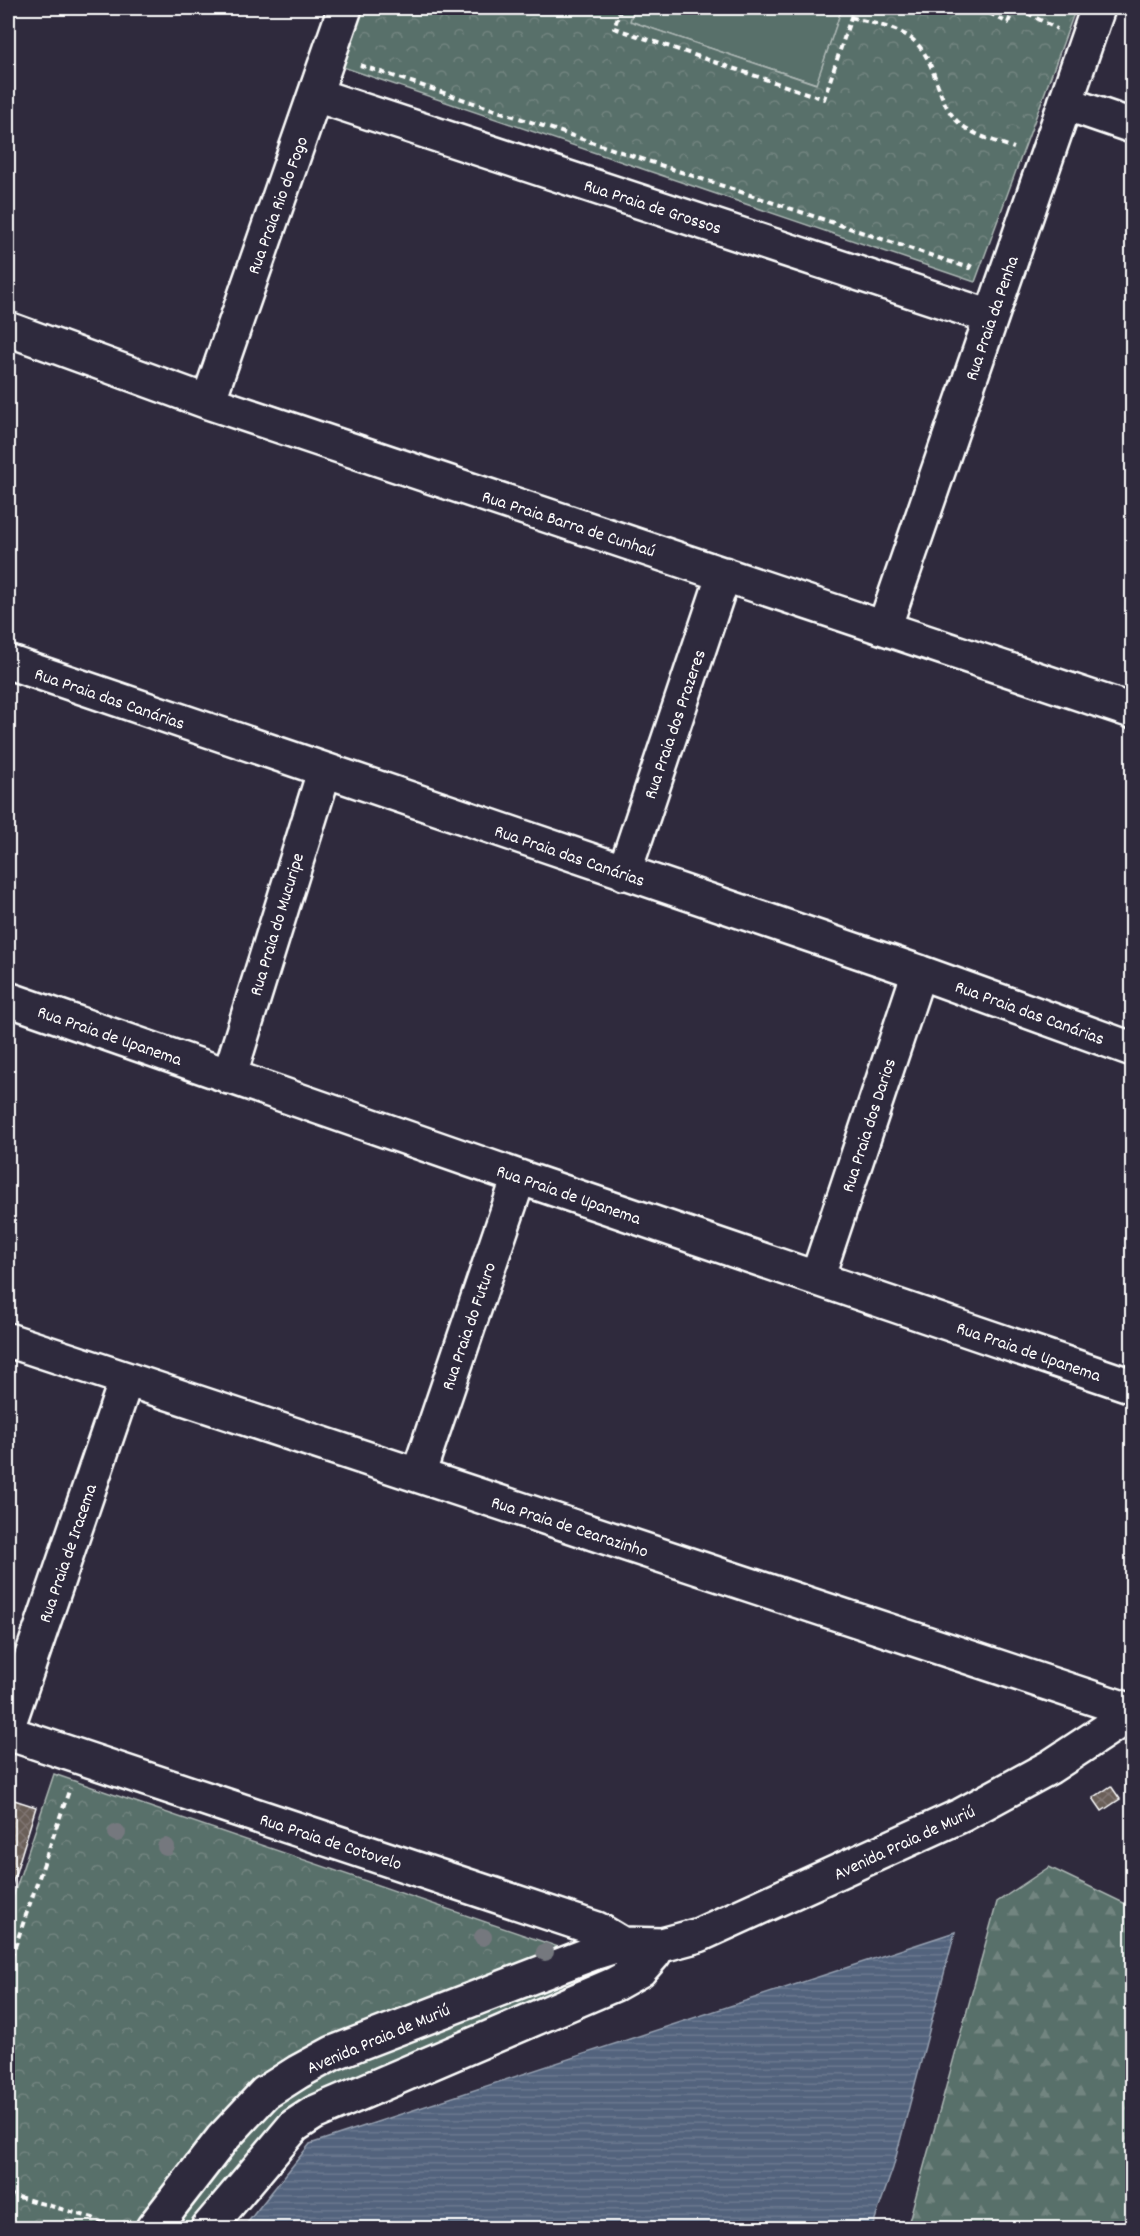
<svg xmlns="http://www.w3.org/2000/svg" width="1140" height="2236" font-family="Dekko,sans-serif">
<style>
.green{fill:#596f6a;stroke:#acb7b4;stroke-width:1.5}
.forest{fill:url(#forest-firs);stroke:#acb7b4;stroke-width:1.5}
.park{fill:url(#park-crowns);stroke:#acb7b4;stroke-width:1.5}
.water{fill:url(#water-rules);stroke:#97a1b1;stroke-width:1.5}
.building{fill:url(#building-cross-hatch);stroke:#fff;stroke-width:1.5}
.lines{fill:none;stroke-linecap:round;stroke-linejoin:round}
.minor-casing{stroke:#fff;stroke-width:38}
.path{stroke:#fff;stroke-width:4;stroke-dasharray:6 4.5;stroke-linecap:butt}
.minor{stroke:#2f2a3d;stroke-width:33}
.tree{fill:#74787e}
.labels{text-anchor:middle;stroke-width:4.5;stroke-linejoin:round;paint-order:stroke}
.street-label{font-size:18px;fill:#fff;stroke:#2f2a3d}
</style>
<defs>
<pattern id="forest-firs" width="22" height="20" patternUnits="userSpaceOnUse" patternTransform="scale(1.5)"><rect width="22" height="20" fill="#596f6a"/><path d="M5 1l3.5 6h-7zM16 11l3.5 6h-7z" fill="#728580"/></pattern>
<pattern id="park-crowns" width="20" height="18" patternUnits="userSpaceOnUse" patternTransform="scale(1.5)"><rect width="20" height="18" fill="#596f6a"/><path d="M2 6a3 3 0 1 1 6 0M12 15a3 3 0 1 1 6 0" fill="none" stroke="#728580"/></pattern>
<pattern id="water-rules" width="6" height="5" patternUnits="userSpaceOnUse" patternTransform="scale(1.5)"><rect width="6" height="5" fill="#52637d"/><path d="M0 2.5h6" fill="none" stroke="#6c7a90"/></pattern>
<pattern id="building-cross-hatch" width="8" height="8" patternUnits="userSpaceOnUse" patternTransform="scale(1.5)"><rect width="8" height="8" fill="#6a5e59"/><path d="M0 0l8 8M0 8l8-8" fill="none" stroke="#807672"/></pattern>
</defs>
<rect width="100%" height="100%" fill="#2f2a3d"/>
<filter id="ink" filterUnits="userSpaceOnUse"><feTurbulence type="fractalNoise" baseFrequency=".0167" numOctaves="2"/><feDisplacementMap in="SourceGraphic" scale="12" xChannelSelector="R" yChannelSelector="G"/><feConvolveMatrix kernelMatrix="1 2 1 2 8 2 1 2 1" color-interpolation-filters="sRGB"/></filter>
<g filter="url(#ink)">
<path class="green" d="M634 8H842L817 84 629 21Z
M597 1970 607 1972 360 2079 195 2228H168L286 2089 579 1974Z"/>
<path class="forest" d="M1049 1867 1132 1907V2228H907L997 1902Z"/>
<path class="park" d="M357 8H634L630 21 816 84 842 8H1076L975 282 337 65Z
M54 1774 576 1953 360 2030 138 2228H8V1912Z"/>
<path class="water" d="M955 1932 893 2168 872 2228H243L310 2144Z"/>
<path class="building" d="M1111 1786 1120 1799 1102 1811 1093 1798Z
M8 1798 36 1807 8 1898Z"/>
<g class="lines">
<g class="minor-casing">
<path id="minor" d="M316 95 991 317
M1065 103 1132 126
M8 329 208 402 1132 711
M208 402 345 8
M884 628 1098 8
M8 662 919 972 1132 1049
M624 873 724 574
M8 999 519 1177 1132 1386
M229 1077 324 772
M817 1278 919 972
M8 1340 1132 1711
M418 1475 519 1177
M8 1726 126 1380
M8 1733 597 1929 622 1944 640 1970
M153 2228 222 2139 265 2093 298 2072 333 2053 593 1953 622 1944 662 1945 699 1935 962 1815 1050 1767 1132 1713
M208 2228 294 2126 314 2113 615 1984 640 1970 654 1954"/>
</g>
<path class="path" d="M621 8 614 28 824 99 854 8
M980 8 1008 23 1014 8
M1018 8 1057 29
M851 17C870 23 896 27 912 39 940 62 934 105 963 126 978 137 998 142 1014 148
M360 65 969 268 971 264
M8 1967 70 1788
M8 2194 93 2218 112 2228"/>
<use href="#minor" class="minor"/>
</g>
<g class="tree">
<circle cx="117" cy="1833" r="9"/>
<circle cx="166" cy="1847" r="9"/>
<circle cx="483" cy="1937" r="9"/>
<circle cx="545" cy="1952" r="9"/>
</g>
</g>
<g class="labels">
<g class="street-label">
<text transform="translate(277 205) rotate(-70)" y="6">Rua Praia Rio do Fogo</text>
<text transform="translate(653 206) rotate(18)" y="6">Rua Praia de Grossos</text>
<text transform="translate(991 318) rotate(-71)" y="6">Rua Praia da Penha</text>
<text transform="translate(569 523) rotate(18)" y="6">Rua Praia Barra de Cunhaú</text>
<text transform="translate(110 698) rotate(19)" y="6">Rua Praia das Canárias</text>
<text transform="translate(674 724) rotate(-71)" y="6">Rua Praia dos Prazeres</text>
<text transform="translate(570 855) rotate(19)" y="6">Rua Praia das Canárias</text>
<text transform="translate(276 924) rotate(-73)" y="6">Rua Praia do Mucuripe</text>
<text transform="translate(1030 1012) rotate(20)" y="6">Rua Praia das Canárias</text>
<text transform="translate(110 1035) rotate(19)" y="6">Rua Praia de Upanema</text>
<text transform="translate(868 1125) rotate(-72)" y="6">Rua Praia dos Darios</text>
<text transform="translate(569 1194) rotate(19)" y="6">Rua Praia de Upanema</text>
<text transform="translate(468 1326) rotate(-71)" y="6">Rua Praia do Futuro</text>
<text transform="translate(1029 1351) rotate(19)" y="6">Rua Praia de Upanema</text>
<text transform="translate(570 1526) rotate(18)" y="6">Rua Praia de Cearazinho</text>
<text transform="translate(67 1553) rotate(-71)" y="6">Rua Praia de Iracema</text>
<text transform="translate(331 1841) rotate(18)" y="6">Rua Praia de Cotovelo</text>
<text transform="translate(904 1842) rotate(-25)" y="6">Avenida Praia de Muriú</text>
<text transform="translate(378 2038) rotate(-23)" y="6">Avenida Praia de Muriú</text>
</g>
</g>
<rect width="1140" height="2236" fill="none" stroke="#2f2a3d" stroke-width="30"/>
<rect x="15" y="15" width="1110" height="2206" fill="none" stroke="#fff" stroke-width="2" filter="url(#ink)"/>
</svg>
